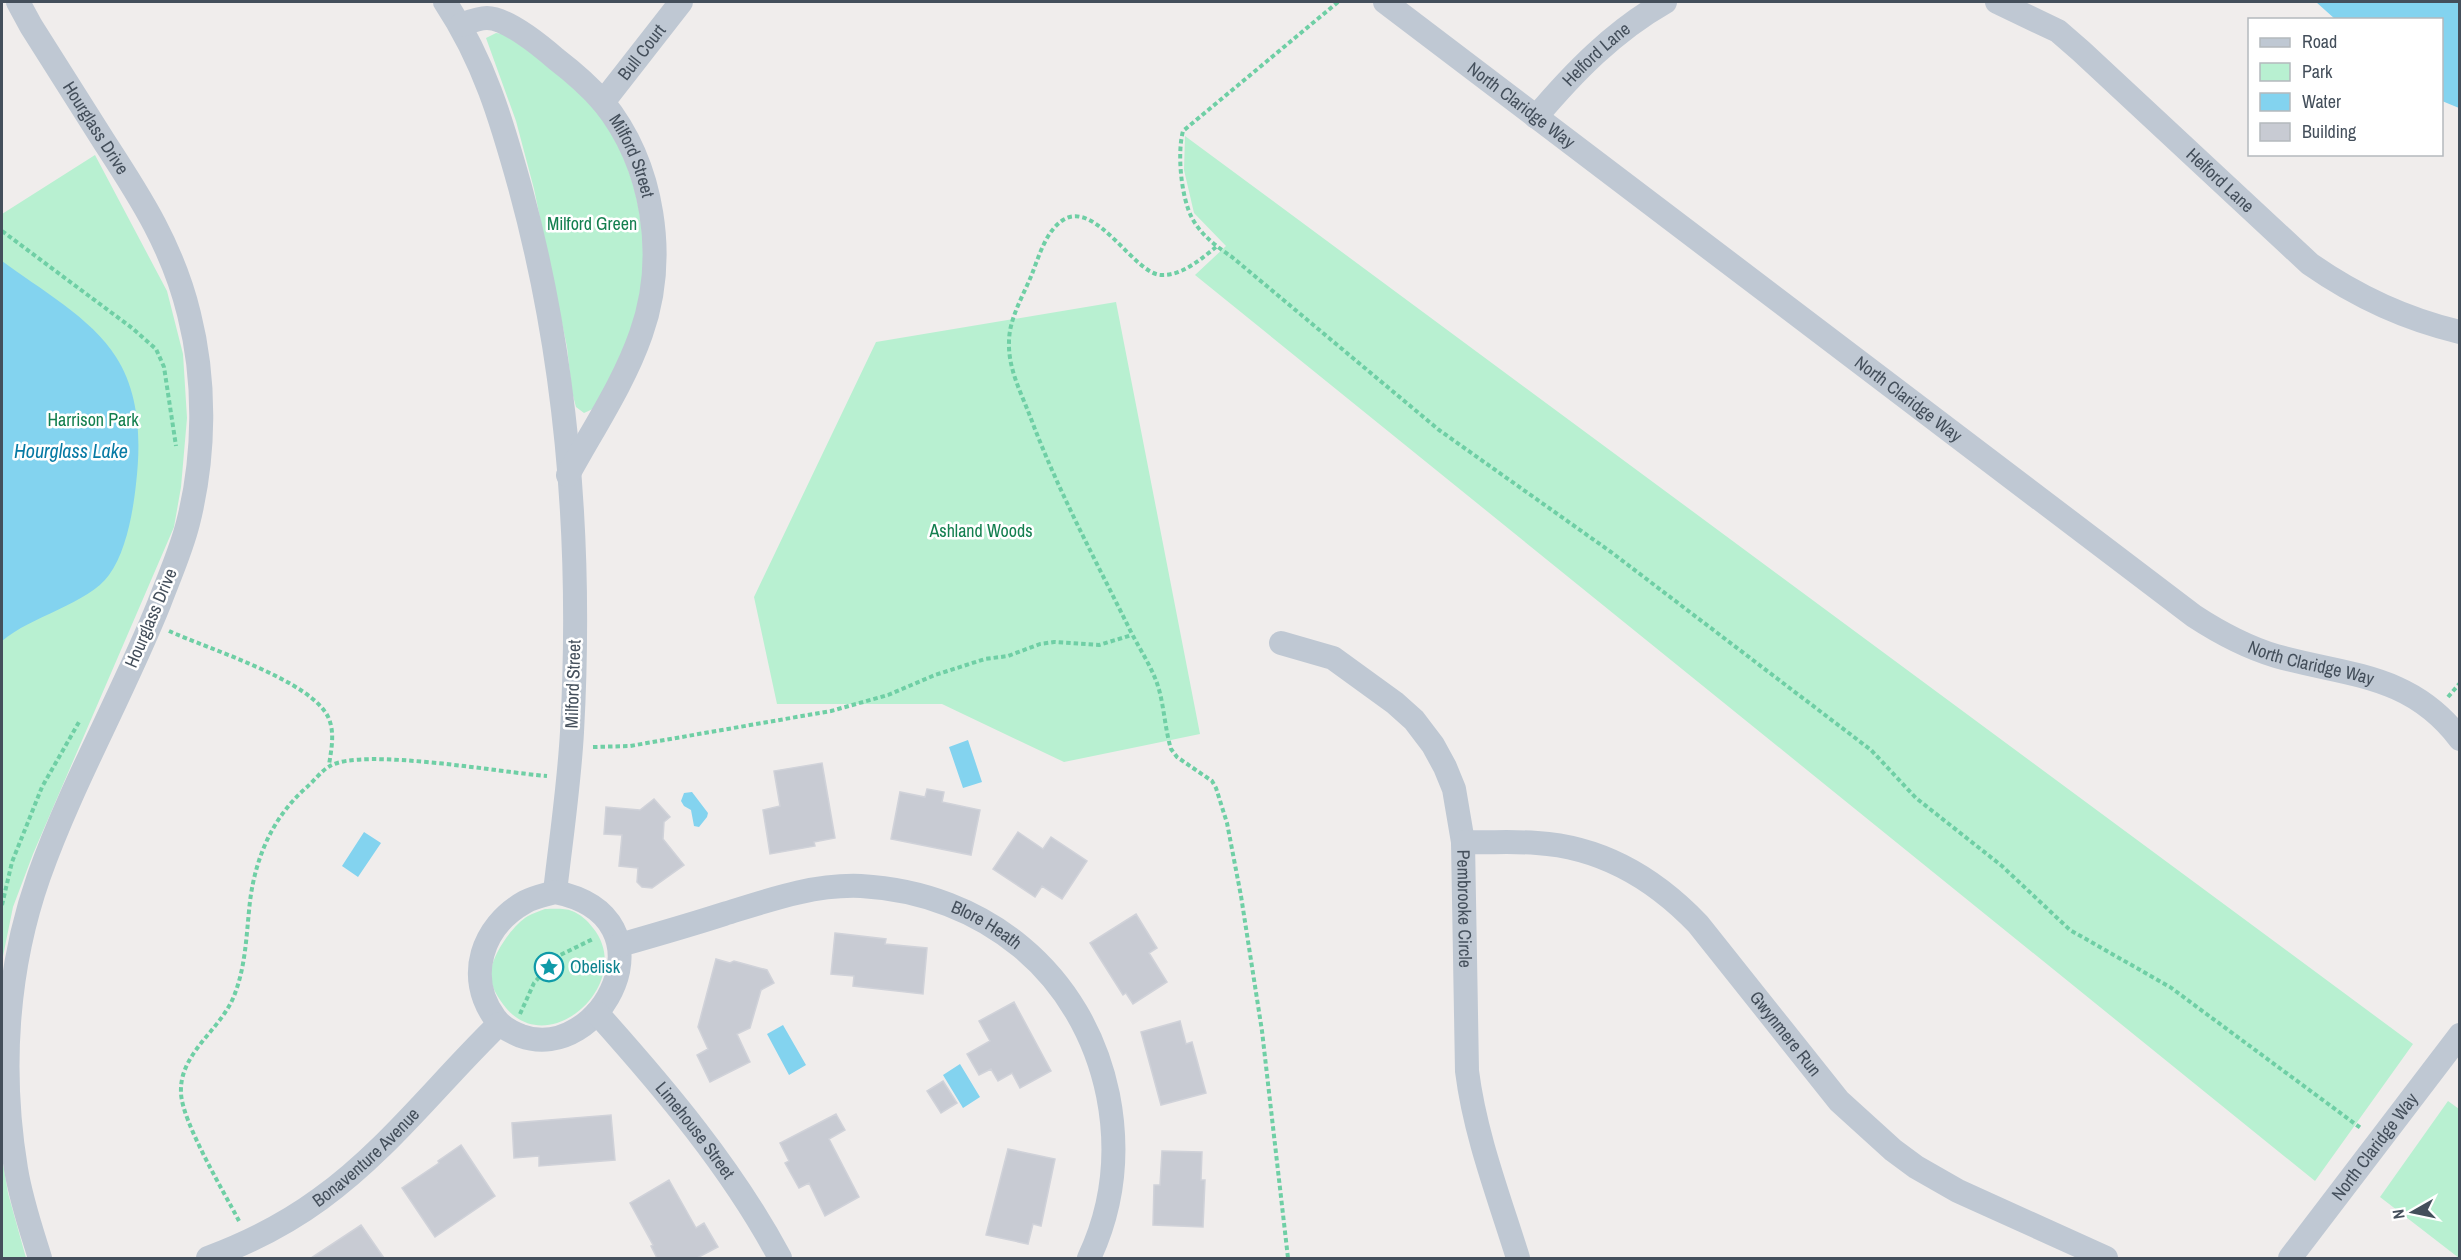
<svg xmlns="http://www.w3.org/2000/svg" width="2461" height="1260" font-family="'Archivo Narrow',sans-serif">
<style>
.green{fill:#b8f0d1}
.water{fill:#83d3ef}
.building{fill:#c8cbd3;stroke:#d0d2d9;stroke-width:1.5}
.lines{fill:none;stroke-linecap:round;stroke-linejoin:round}
.path{stroke:#6fcfa5;stroke-width:4;stroke-dasharray:4.5 3;stroke-linecap:butt}
.street{stroke:#bfc8d3;stroke-width:24}
.labels{text-anchor:middle;stroke-width:5;stroke-linejoin:round;paint-order:stroke}
.street-label{font-size:18px;fill:#444f5b;stroke:#fff}
.park-label{font-size:18px;fill:#137f4f;stroke:#fff}
.culture-label{font-size:18px;fill:#0d838f;stroke:#fff;text-anchor:start}
.water-label{font-size:20px;font-style:italic;fill:#077aa4;stroke:#fff}
</style>
<rect width="100%" height="100%" fill="#f0edec"/>
<path class="green" d="M496 33C519 35 549 64 566 81 577 92 592 103 601 116 643 178 654 258 632 330 625 355 607 384 595 408L584 413 576 407 572 392 567 347 534 189 516 121 486 38Z
M1185 136 2413 1044 2315 1181 1195 275 1226 246 1194 213 1184 170Z
M95 155 167 291 183 354 187 418 181 487 174 527 33 854 13 907 2 961V214Z
M1116 302 1200 734 1064 762 942 704H777L754 597 876 342Z
M545 909C553 909 565 908 572 911 580 914 588 921 593 928 636 981 551 1061 506 1008 498 998 489 985 491 971 493 953 513 925 528 916 533 913 540 911 545 909Z
M2448 1101 2459 1109V1258L2380 1197Z
M2 1157 8 1193 26 1258H2Z"/>
<path class="water" d="M2316 2H2459V108L2442 101V20L2335 19Z
M2 261C38 288 92 318 116 357 140 394 141 442 136 484 133 512 126 552 109 575 88 604 31 616 2 641Z
M968 740 982 782 963 788 949 747Z
M692 792 708 813 707 817 699 827 694 826 691 810 684 806 681 801 684 793Z
M364 832 381 843 358 877 342 866Z
M783 1025 806 1065 789 1075 767 1034Z
M960 1064 980 1097 963 1108 943 1075Z"/>
<path class="building" d="M822 763 835 838 814 842 815 846 770 854 763 810 780 806 774 771Z
M927 789 944 792 942 802 980 810 971 855 891 839 900 792 925 797Z
M654 799 670 817 664 822 663 839 684 865 652 888 642 887 637 882 638 868 619 866 622 835 604 834 606 807 640 810Z
M1018 832 1043 849 1051 837 1087 861 1062 899 1042 886 1035 897 993 869Z
M1136 914 1157 948 1149 953 1167 982 1133 1004 1126 993 1123 995 1090 943Z
M835 933 886 939 885 944 927 948 923 994 853 986 854 976 831 974Z
M716 959 730 963 734 961 767 970 774 983 761 990 750 1028 737 1034 750 1062 710 1082 697 1055 708 1049 698 1027Z
M1014 1002 1051 1071 1020 1088 1012 1073 998 1081 991 1069 979 1075 967 1054 990 1041 979 1021Z
M1180 1021 1186 1044 1192 1042 1206 1093 1161 1105 1141 1032Z
M943 1081 957 1103 941 1113 927 1091Z
M836 1114 845 1130 829 1139 859 1197 825 1216 809 1183 799 1188 785 1163 789 1161 780 1143Z
M611 1115 615 1160 539 1166V1156L514 1158 512 1123Z
M461 1145 495 1196 435 1237 402 1188 439 1163 438 1161Z
M1008 1149 1055 1159 1041 1226 1033 1224 1028 1244 986 1235Z
M1162 1151 1202 1152 1201 1180H1205L1203 1227 1153 1225 1154 1185H1160Z
M669 1180 696 1228 704 1223 718 1247 697 1258H657L651 1246 653 1245 630 1203Z
M361 1225 384 1258H311Z"/>
<g class="lines">
<path class="path" d="M1338 2 1183 131C1177 153 1181 197 1192 218 1201 235 1217 247 1232 257L1439 430 1611 552 1871 750 1916 798 2002 866 2070 930 2170 987 2362 1129
M2 231 132 328 156 349 164 367 176 446
M1216 247C1201 259 1182 276 1161 275 1134 274 1096 199 1063 220 1046 231 1039 256 1032 274 1023 296 1009 319 1009 342 1008 368 1021 393 1030 416 1057 489 1095 559 1130 630 1138 646 1148 661 1155 678 1164 699 1164 726 1171 749L1177 757 1212 781 1216 788 1227 823 1241 896 1262 1031 1288 1258
M169 631C208 649 314 681 329 719 335 734 331 751 329 765
M2448 697 2460 683
M593 747 630 746 831 711 888 695 935 675 985 659 1008 656 1040 644 1054 642 1099 645 1132 635
M2 905 12 862 42 787 79 722
M539 967a10 10 0 1 1 20 0a10 10 0 1 1-20 0Z
M554 958 593 939
M520 1014 534 983 542 974
M239 1221C224 1192 182 1122 181 1093 179 1053 220 1031 234 996 245 968 246 941 249 911 253 864 270 819 307 787 314 781 322 770 330 766 362 747 504 773 547 776"/>
<g class="street">
<path id="s1" d="M18 2 31 26C56 65 80 104 105 143 141 198 173 248 189 314 206 381 205 456 188 523 181 551 169 577 159 604 122 696 72 783 39 876 6 970 0 1072 16 1169 21 1200 31 1229 40 1258"/>
<path d="M445 2C484 61 501 119 520 187 568 363 582 551 572 732 569 786 561 839 555 892"/>
<path id="s2" d="M1385 2 2194 616C2220 633 2246 647 2276 656 2347 676 2410 673 2460 739"/>
<path id="s3" d="M1997 2 2058 31 2081 51 2310 264C2356 296 2404 319 2460 332"/>
<path id="s4" d="M461 25C469 22 478 18 487 18 507 18 541 46 556 59 573 72 589 86 603 102 654 165 668 258 641 334 624 383 593 429 568 475"/>
<path id="s5" d="M603 102 681 2"/>
<path id="s6" d="M1536 117C1574 72 1614 31 1665 2"/>
<path id="s7" d="M1281 643 1333 658 1395 703 1414 720 1433 745 1445 767 1454 789 1463 842 1467 1071C1475 1135 1499 1197 1518 1258"/>
<path id="s8" d="M1463 842C1488 843 1512 841 1537 843 1602 847 1654 878 1698 924L1839 1101 1893 1150 1916 1167 1958 1191 2106 1258"/>
<path d="M555 892C679 917 600 1065 521 1036 511 1032 501 1027 495 1018 465 977 482 926 525 902 534 897 545 895 555 892Z"/>
<path id="s9" d="M620 945C655 935 690 925 724 914 769 900 814 884 861 886 985 893 1083 973 1108 1095 1119 1151 1113 1207 1089 1258"/>
<path id="s10" d="M597 1013C665 1089 732 1168 780 1258"/>
<path id="s11" d="M208 1258C248 1243 286 1224 320 1199 388 1150 440 1081 499 1024"/>
<path id="s12" d="M2290 1258 2460 1035"/>
</g>
</g>
<defs>
<g id="sight-ring" transform="scale(1.5)"><circle r="9.5" fill="#fff" stroke="#0f9aa8" stroke-width="1.5"/><path d="M0-6L1.8-2.2L6-1.7L2.9 1.2L3.7 5.4L0 3.3L-3.7 5.4L-2.9 1.2L-6-1.7L-1.8-2.2Z" fill="#0f9aa8"/></g>
</defs>
<g fill-rule="evenodd">
<use href="#sight-ring" x="549" y="967"/>
</g>
<g class="labels">
<g class="street-label">
<text dy="6" stroke="none"><textPath href="#s5" startOffset="63">Bull Court</textPath></text>
<text dy="6" stroke="none"><textPath href="#s6" startOffset="87">Helford Lane</textPath></text>
<text dy="6" stroke="none"><textPath href="#s2" startOffset="171">North Claridge Way</textPath></text>
<text dy="6" stroke="none"><textPath href="#s1" startOffset="148">Hourglass Drive</textPath></text>
<text dy="6" stroke="none"><textPath href="#s4" startOffset="234">Milford Street</textPath></text>
<text dy="6" stroke="none"><textPath href="#s3" startOffset="288">Helford Lane</textPath></text>
<text dy="6" stroke="none"><textPath href="#s2" startOffset="657">North Claridge Way</textPath></text>
<text transform="translate(151 618) rotate(-67)" y="6">Hourglass Drive</text>
<text dy="6" stroke="none"><textPath href="#s2" startOffset="1143">North Claridge Way</textPath></text>
<text transform="translate(573 684) rotate(-88)" y="6">Milford Street</text>
<text dy="6" stroke="none"><textPath href="#s7" startOffset="357">Pembrooke Circle</textPath></text>
<text dy="6" stroke="none"><textPath href="#s9" startOffset="382">Blore Heath</textPath></text>
<text dy="6" stroke="none"><textPath href="#s8" startOffset="399">Gwynmere Run</textPath></text>
<text dy="6" stroke="none"><textPath href="#s10" startOffset="153">Limehouse Street</textPath></text>
<text dy="6" stroke="none"><textPath href="#s12" startOffset="140">North Claridge Way</textPath></text>
<text dy="6" stroke="none"><textPath href="#s11" startOffset="189">Bonaventure Avenue</textPath></text>
</g>
<g class="park-label">
<text x="592" y="230">Milford Green</text>
<text x="93" y="426">Harrison Park</text>
<text x="981" y="537">Ashland Woods</text>
</g>
<g class="culture-label">
<text x="570" y="973">Obelisk</text>
</g>
<g class="water-label">
<text x="71" y="458">Hourglass Lake</text>
</g>
</g>
<rect width="2461" height="1260" fill="none" stroke="#444f5b" stroke-width="6"/>
<rect x="2248" y="18" width="195" height="138" fill="#ffffff" stroke="#b4b9bd" stroke-width="1.5"/>
<rect x="2260" y="38" width="30" height="9" fill="#bfc8d3" stroke="#b4b9bd" stroke-width="1.5"/>
<text x="2302" y="48" font-size="18" fill="#444f5b">Road</text>
<rect x="2260" y="63" width="30" height="18" fill="#b8f0d1" stroke="#b4b9bd" stroke-width="1.5"/>
<text x="2302" y="78" font-size="18" fill="#444f5b">Park</text>
<rect x="2260" y="93" width="30" height="18" fill="#83d3ef" stroke="#b4b9bd" stroke-width="1.5"/>
<text x="2302" y="108" font-size="18" fill="#444f5b">Water</text>
<rect x="2260" y="123" width="30" height="18" fill="#c8cbd3" stroke="#b4b9bd" stroke-width="1.5"/>
<text x="2302" y="138" font-size="18" fill="#444f5b">Building</text>
<g transform="translate(2413 1212) rotate(261)" stroke="#ffffff" stroke-width="4.5" paint-order="stroke">
<path d="M0-4.5L10 22L0 15L-10 22Z" fill="#444f5b"/>
<text y="-9" font-size="16" font-weight="bold" text-anchor="middle" fill="#444f5b">N</text>
</g>
</svg>
